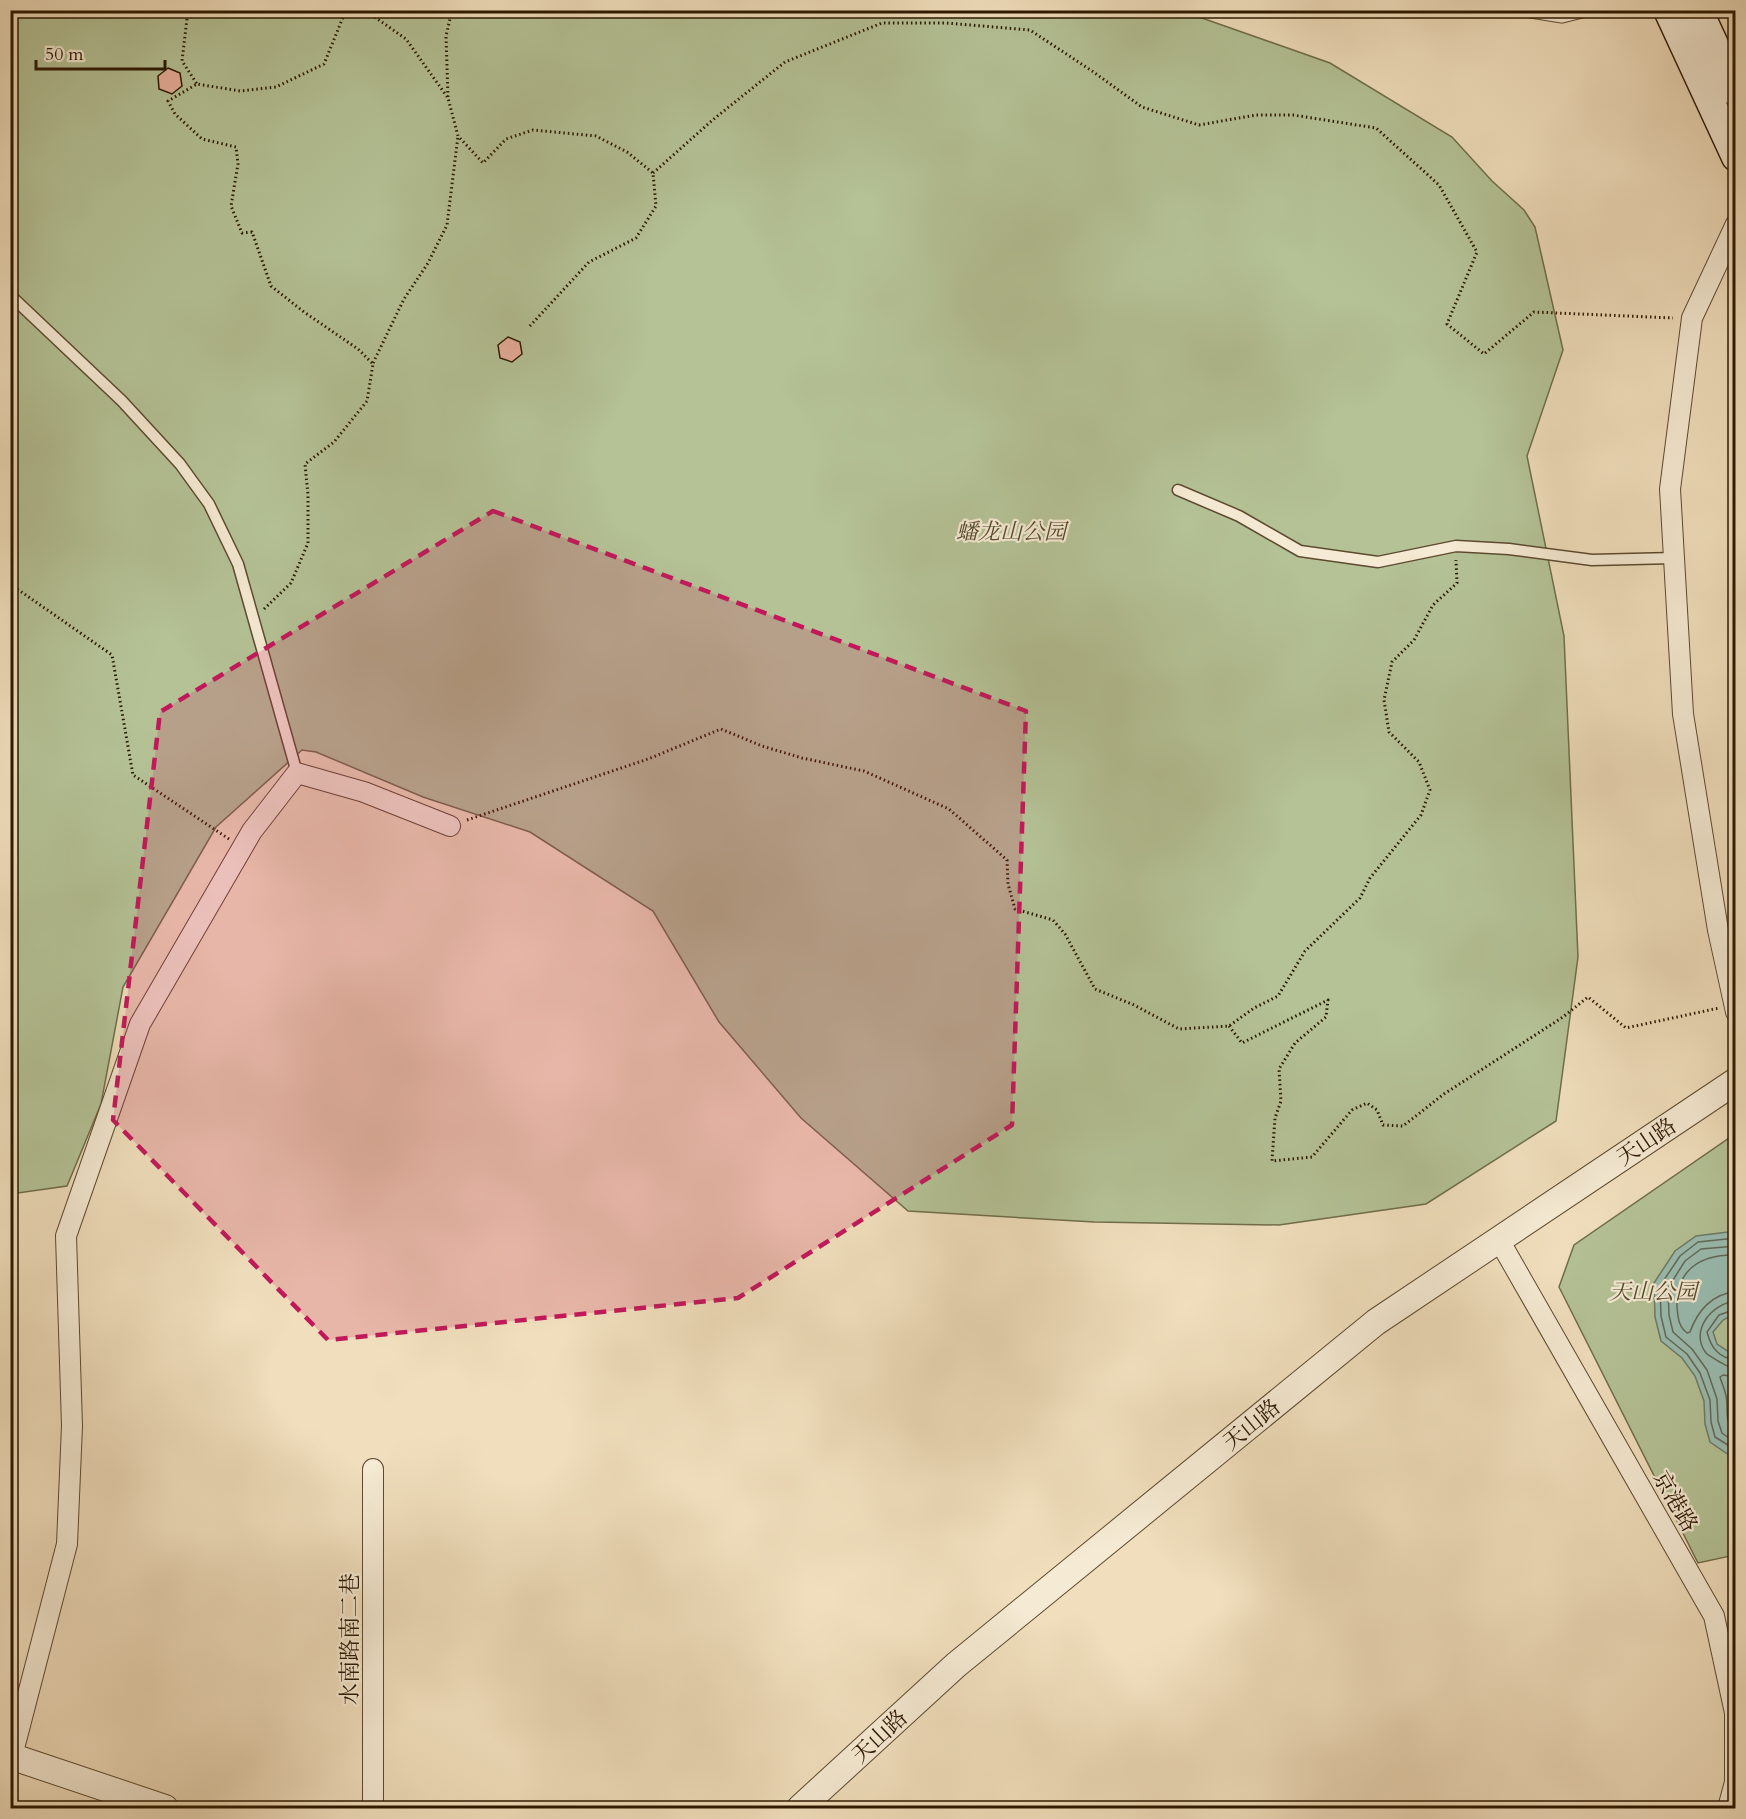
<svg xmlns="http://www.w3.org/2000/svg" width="1746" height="1819" font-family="Cardo,'Noto Serif SC',serif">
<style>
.green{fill:#b4c296;stroke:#706d4b;stroke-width:1.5}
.water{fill:#9abcb0;stroke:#6e7a6a;stroke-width:1.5}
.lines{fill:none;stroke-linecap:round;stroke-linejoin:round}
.shore{stroke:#636a58;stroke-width:1.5}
.building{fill:#e8ae9c;stroke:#2c1800;stroke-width:1.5}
.service-casing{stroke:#5d4a2f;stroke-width:13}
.pedestrian-casing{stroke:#5d4a2f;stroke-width:17}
.minor-casing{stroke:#5d4a2f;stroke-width:22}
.tertiary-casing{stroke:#5d4a2f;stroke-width:28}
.secondary-casing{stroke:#2c1800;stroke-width:31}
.path{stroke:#2c1800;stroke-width:3;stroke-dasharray:1.5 3;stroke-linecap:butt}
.service{stroke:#f5ead3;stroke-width:10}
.pedestrian{stroke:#f5ead3;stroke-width:15}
.minor{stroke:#f5ead3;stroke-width:20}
.tertiary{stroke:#f5ead3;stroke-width:26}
.secondary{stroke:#f5ead3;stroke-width:28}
.marked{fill:#c2185b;fill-opacity:0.2;stroke:#c2185b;stroke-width:4.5;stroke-dasharray:12 8;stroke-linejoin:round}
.labels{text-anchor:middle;stroke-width:4.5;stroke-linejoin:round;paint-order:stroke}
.park-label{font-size:22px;font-style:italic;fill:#554b2d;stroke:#f5ead3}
.street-label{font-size:22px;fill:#2c1800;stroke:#f5ead3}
</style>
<rect width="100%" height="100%" fill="#f0debc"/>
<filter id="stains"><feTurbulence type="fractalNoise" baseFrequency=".00333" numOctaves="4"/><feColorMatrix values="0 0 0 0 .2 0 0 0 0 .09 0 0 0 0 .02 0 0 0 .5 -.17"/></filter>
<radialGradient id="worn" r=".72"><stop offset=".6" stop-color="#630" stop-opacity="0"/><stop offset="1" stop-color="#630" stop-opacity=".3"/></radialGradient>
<path class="green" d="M11 11H1182L1330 63 1452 137 1492 181 1524 210 1535 227 1563 350 1527 456 1564 636 1578 957 1556 1121 1426 1204 1279 1225 1094 1222 908 1211 801 1118 719 1022 653 911 530 832 423 797 316 752 302 750 216 827 123 987 101 1104 67 1186 11 1194Z
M1735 1134V1555L1698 1563 1559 1287 1574 1245Z"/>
<path class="water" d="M1728 1232H1735V1314L1723 1320 1713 1332 1717 1344 1735 1356V1456L1729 1455 1710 1442 1705 1424 1704 1401 1695 1376 1682 1358 1661 1341 1655 1317 1654 1283 1675 1251 1696 1236Z"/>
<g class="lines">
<path class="shore" d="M1736 1238 1698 1242 1680 1256 1660 1286 1661 1316 1666 1337 1687 1354 1700 1373 1710 1400 1711 1422 1715 1437 1736 1450
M1736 1246 1701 1249 1685 1261 1668 1288 1669 1315 1673 1332 1692 1349 1707 1370 1717 1399 1718 1421 1722 1433 1736 1443
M1736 1255C1700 1254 1676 1270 1677 1307 1678 1317 1678 1326 1687 1333L1690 1332C1697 1312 1712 1293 1736 1292
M1736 1301C1712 1303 1689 1331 1706 1353 1709 1356 1714 1358 1718 1361 1724 1364 1728 1368 1736 1368
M1736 1309 1719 1315 1707 1332C1711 1348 1719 1358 1736 1360
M1736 1377 1723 1375 1720 1377C1722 1384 1725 1390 1726 1396 1729 1409 1723 1423 1736 1432"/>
</g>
<path class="building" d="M168 68 180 73 182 86 172 94 159 89 158 76Z
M508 337 520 342 522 354 512 362 500 358 498 345Z"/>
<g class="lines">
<g class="service-casing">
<path id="service" d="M10 295 122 401 180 464 209 504 238 564 297 773
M1178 490 1239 516 1300 551 1378 562 1456 546 1509 549 1592 560 1674 558"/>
</g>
<g class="pedestrian-casing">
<path id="pedestrian" d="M1531 10 1562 15 1582 10"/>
</g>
<g class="minor-casing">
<path id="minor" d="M1736 224 1692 318 1670 489 1683 714 1718 930 1736 1012
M1499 1240 1714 1616 1735 1713V1782L1728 1808
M373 1469V1808
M12 1756 67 1544 72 1426 66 1236 140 1024 252 831 297 773 364 792 450 826"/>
</g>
<g class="tertiary-casing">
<path id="tertiary" d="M10 1756 165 1808
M800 1808 956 1665 1376 1322 1736 1081"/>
</g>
<g class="secondary-casing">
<path id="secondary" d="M1668 10 1736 157
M1698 10 1736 92"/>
</g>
<path class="path" d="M188 10 182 61 197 84
M358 10 376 18 406 39 448 98 458 136 483 163 506 139 533 130 596 136 627 152 653 173 656 206 636 238 589 262 529 327
M448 97 446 36 452 10
M653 173 715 118 785 62 882 23H946L1030 30 1092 71 1142 107 1199 125 1256 115H1293L1376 128 1439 185 1477 252 1447 324 1484 354 1534 312 1673 318
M373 363 404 299 428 263 447 225 458 136
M10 584 112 655 133 775 229 839
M264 609 291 583 308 543V495L305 464 334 442 367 401 373 364 358 349 304 312 271 286 252 232 242 233 231 206 238 164 236 147 202 139 175 114 168 101 197 84 240 91 276 87 324 64 346 10
M467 820 648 759 721 729 762 746 802 758 864 771 949 809 1007 860 1008 884 1015 909 1053 920 1065 934 1095 989 1134 1005 1179 1029 1229 1026 1254 1008 1278 996 1305 951 1360 898 1370 878 1421 815 1430 790 1419 762 1389 732 1384 700 1392 662 1414 640 1433 605 1457 583 1456 560
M1229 1026 1242 1043 1328 1000 1326 1017 1295 1043 1279 1069 1281 1101 1275 1118 1272 1161 1312 1157 1352 1110 1367 1103 1377 1110 1383 1125 1403 1126 1444 1094 1563 1017 1588 997 1626 1028 1719 1008"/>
<use href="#service" class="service"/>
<use href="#pedestrian" class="pedestrian"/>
<use href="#minor" class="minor"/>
<use href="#tertiary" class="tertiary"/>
<use href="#secondary" class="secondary"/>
</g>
<path class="marked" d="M493 511 1026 711 1012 1125 738 1298 328 1340 113 1120 160 712Z"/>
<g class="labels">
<g class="park-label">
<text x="1011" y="539">蟠龙山公园</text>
<text x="1653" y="1299">天山公园</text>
</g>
<g class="street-label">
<text transform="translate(1646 1141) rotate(-34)" y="8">天山路</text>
<text transform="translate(1251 1424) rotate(-39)" y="8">天山路</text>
<text transform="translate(1676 1501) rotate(60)" y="8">京港路</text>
<text transform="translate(349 1639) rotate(-90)" y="8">水南路南二巷</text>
<text transform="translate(879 1736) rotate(-43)" y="8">天山路</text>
</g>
</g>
<rect width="1746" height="1819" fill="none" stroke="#f0debc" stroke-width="36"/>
<rect x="12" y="12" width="1722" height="1795" fill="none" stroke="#2c1800" stroke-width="3"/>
<rect x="18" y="18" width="1710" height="1783" fill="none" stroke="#2c1800" stroke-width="1.5"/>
<path d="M36 60v9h129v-9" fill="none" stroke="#2c1800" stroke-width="3"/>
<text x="45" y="60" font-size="18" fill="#2c1800" stroke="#f5ead3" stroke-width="4.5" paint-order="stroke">50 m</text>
<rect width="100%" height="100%" filter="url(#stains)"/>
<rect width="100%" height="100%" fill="url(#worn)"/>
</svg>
